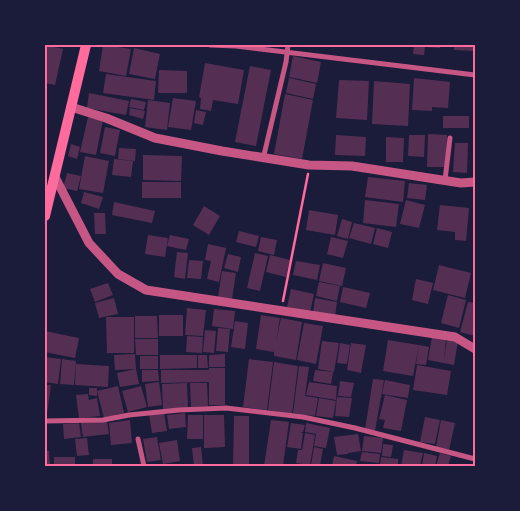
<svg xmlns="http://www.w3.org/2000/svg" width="520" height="511" font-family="Quicksand,sans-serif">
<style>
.building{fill:#542f53}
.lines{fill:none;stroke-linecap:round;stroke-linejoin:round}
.path{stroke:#ff6b9d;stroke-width:2.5}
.minor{stroke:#c65784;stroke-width:5}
.tertiary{stroke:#c65784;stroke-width:9}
.secondary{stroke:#ff6b9d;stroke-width:10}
.neatline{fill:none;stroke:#ff6b9d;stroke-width:2}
</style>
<rect width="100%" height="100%" fill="#1b1b3a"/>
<path class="building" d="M45 45 63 49 55 85 45 83Z
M103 45 131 49 126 76 99 71Z
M414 45H440V48L425 47 424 55 413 54Z
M454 45H475V51L454 50Z
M134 48 160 54 155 79 129 74Z
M293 56 321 62 317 83 289 77Z
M205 63 244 70 238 104 213 100 211 111 200 109 201 98 199 97Z
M250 66 271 70 256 146 235 142Z
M159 70 187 71V93H158Z
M106 74 156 81 154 100 103 93Z
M289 78 316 84 313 99 286 93Z
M414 78 450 82 448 108 432 107V111L412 110Z
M339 80 369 81 367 120 336 118Z
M374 81 410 84 408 126 372 124Z
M89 93 129 101 126 115 87 108Z
M285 94 313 100 302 159 274 154Z
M173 98 196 101 191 130 168 127Z
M131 99 146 102 144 110 129 107Z
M148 100 170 103 167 130 145 127Z
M130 108 145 111 143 119 129 115Z
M196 110 206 112 203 125 194 123Z
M443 116H469V128H443Z
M88 117 103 120 96 155 80 152Z
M105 127 120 130 115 156 100 153Z
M428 134 447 135 446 167H427Z
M336 135 366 137 365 156 335 155Z
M409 135H425L424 157 408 156Z
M386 137 404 138 403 162H386Z
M455 143H468L467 173 453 172Z
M71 144 80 147 77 159 68 156Z
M119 148 136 149 135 161 118 159Z
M143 155 182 156 181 181 143 180Z
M85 156 109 161 103 193 79 189Z
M114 159 133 161 131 177 112 175Z
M67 173 81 176 77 191 63 188Z
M368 177 405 181 403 202 365 197Z
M142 182H181V198H142Z
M409 183 427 185 425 200 407 198Z
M84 192 103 197 99 209 81 203Z
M365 200 399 204 396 227 363 223Z
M406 200 425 205 419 228 400 224Z
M114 202 155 211 152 223 112 215Z
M440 205 469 208 466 241 455 240V232L437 230Z
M204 206 220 216 209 235 193 225Z
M309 210 338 215 335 235 306 230Z
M94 213H105L106 234H95Z
M342 219 352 222 348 239 337 236Z
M354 223 375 228 371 244 349 238Z
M377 228 392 232 388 248 373 244Z
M239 231 259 236 256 247 236 242Z
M148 235 168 238 165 257 145 254Z
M170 235 189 239 186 250 167 246Z
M261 237 277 240 274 255 258 251Z
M331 237 348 241 343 258 327 254Z
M208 244 226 248 219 282 207 279 211 261 205 260Z
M177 252 188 253 185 279 174 277Z
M255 253 268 256 260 291 247 288Z
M228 254 241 257 238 272 224 268Z
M270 255 290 260 286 277 266 272Z
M189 260 203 261 201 279 187 278Z
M296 261 320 265 317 280 293 275Z
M323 263 346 268 342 286 319 281Z
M439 265 471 273 465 298 433 290Z
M222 271 236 273 232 299 218 297Z
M416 279 433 283 428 304 412 300Z
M319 282 340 286 337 301 316 296Z
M108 283 113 295 95 302 90 289Z
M343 287 370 293 366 308 340 302Z
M291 289 314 294 310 312 287 307Z
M448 295 466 300 459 328 441 323Z
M114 298 118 314 99 318 95 303Z
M315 298 337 302 335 317 313 313Z
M468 302 475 303V336L460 332Z
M187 308 206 310 203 336 185 335Z
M214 309 235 311 233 329 212 326Z
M159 315H183V336H159Z
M261 315 280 318 276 342 281 318 302 322 296 360 274 356V352L256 349Z
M135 316H157L158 338H135Z
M106 317H134V353H107Z
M235 321 248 323 245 349 231 347Z
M304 323 323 326 316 364 297 360Z
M218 328 230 329 228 352 216 351Z
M205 330 216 331 214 353 203 352Z
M45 331 79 338 75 358 45 352Z
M187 336 203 337 202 353 186 352Z
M432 337 446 339 444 361 447 339 458 341 454 365 428 360Z
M135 339H158V355H136Z
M388 340 419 345 413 376 383 371Z
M322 341 339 343 334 372 318 369Z
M340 343 350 345 347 364 337 363Z
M351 343 366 345 361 373 347 370Z
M419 345 429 347 426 365 416 364Z
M135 354 136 369 115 370 114 355Z
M225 354V367H209V355Z
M160 355H197V368L160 369Z
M198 355H207L208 368H198Z
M140 356H158V369H140Z
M45 357 61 359 58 384 45 382Z
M62 359 76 361 74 385 60 384Z
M249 359 273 362 267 410 243 407Z
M274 362 298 366 292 414 268 410Z
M76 364 109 366 108 387 75 385Z
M417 365 451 371 447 395 413 390Z
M299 366 309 367 305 396 318 398 315 416 293 413Z
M209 368H225V405H209V382L161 383V370H209Z
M136 369 139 384 120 387 117 373Z
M142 370H158L159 381 142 382Z
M315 370 333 372 331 384 313 381Z
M373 379 384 380 375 431 365 429Z
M385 380 410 385 408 398 382 394Z
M340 381 354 383 351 397 338 396Z
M159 382 162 405 148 407 145 384Z
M309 382 337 386 336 400 306 395Z
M187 383 188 408 163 409 162 384Z
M190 383H207L208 406 191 407Z
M45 385H51L46 421H45Z
M118 386 124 413 104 418 97 391Z
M141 386 147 407 128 412 122 391Z
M89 388H97V396L89 395Z
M88 394 89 400 97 398 100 416 79 418 76 395Z
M385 395 407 400 401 431 383 428 385 420 379 419Z
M337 397 352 398 349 417 335 416Z
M319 398 336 401 333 418 316 416Z
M164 412 167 431 152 433 149 414Z
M185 413 186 427 169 429 167 415Z
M188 415H203V439H187Z
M204 415H224L225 447 204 448Z
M234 416H249V466H233Z
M425 417 440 420 435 444 420 442Z
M130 420 132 443 111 445 109 423Z
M271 420 289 422 283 466H264Z
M441 420 455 423 449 450 436 447Z
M107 421 109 434 83 437 81 423Z
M79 423 81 437 64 439 63 424Z
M291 423 305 425 303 432H300L303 433 301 449 287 447Z
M306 423 330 428 326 448 314 446 316 434 305 432Z
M305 433 315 435 310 465 296 463 298 450H302Z
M358 434 361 451 348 453 346 441 348 454 337 455 334 437Z
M364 436 383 438 381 453 362 451Z
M157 437 161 460 147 462 143 439Z
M87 438 89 455 77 456 75 439Z
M177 440 180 461 163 464 159 443Z
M383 444 393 445 391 457 382 456Z
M201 447 203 466H194L192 448Z
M314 447 323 449 320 466 311 465Z
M404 450 423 453 420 466H401Z
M45 451H49L50 466H45Z
M362 452 380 454 379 463 360 461Z
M424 453 437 456 435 466H422Z
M440 453 451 456 448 466H436Z
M334 456 357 461 356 466H332Z
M54 457H75V466H54Z
M381 457 398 459V466H380Z
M93 459H112V466H93Z"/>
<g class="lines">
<path class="path" d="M283 301 308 174"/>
<path class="minor" d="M210 45 236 46 475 75
M263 159 286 62 288 45
M445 180 450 138
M45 421 103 420 129 415 179 410 226 408 303 417 355 428 475 459
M138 439 144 466"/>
<path class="tertiary" d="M71 107 106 118 155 138 222 151 309 165 352 166 461 183 475 182
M55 177 89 243 118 274 146 290 455 337 475 349"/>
<path class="secondary" d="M45 216 86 45"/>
</g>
<rect width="520" height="511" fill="none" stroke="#1b1b3a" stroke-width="92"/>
<rect x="46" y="46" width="428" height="419" class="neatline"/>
</svg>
